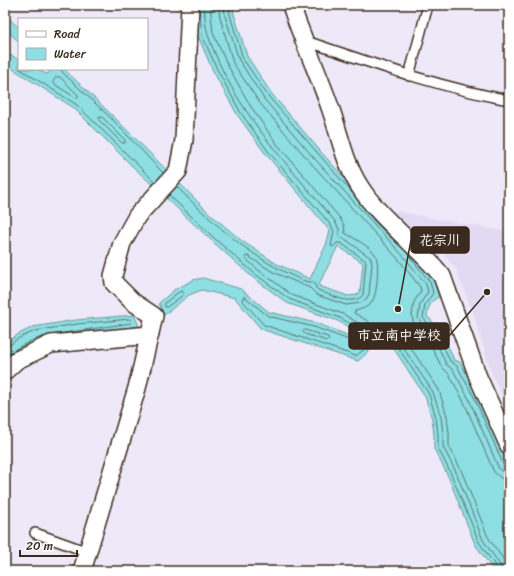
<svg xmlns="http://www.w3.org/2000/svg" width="514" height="576" font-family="Sriracha,'Klee One',sans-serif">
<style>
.built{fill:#e2daf3}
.water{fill:#8ddfe4;stroke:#6c9795;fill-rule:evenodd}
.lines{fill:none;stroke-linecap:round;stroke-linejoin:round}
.shore{stroke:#5c726d;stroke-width:1}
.lane-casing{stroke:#3b2a1e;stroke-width:12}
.street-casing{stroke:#3b2a1e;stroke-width:20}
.lane{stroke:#fff;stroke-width:9}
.street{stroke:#fff;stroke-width:17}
.leader{fill:none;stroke:#3b2a1e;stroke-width:1.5}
.callout-dot{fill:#3b2a1e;stroke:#fff;stroke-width:1.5}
.callout{fill:#3b2a1e;stroke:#3b2a1e;stroke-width:1.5}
.callout-label{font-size:14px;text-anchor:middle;font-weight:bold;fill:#fff}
</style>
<rect width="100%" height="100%" fill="#eee9f8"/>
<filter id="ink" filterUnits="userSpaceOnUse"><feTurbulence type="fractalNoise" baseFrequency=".025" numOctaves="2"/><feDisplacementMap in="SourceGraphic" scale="8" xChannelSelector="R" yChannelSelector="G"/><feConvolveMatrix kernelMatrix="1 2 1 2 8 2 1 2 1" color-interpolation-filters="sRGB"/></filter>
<g filter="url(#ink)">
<path class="built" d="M389 210 509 232V412L490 369 474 315 456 270 433 239 420 238Z"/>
<path class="water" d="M195 5H233L234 14 247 56 271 93 321 152 411 252 434 280 439 297C430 300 428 309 427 316L442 332 454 360 460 362 478 395 509 469V571H494L475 544 448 476 434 449V435L432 419 425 396 390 343 379 342 358 361 261 329 235 298 202 290 189 295 164 315 159 303 174 290 193 280 203 278 241 289 269 312 316 323 358 339 360 334 338 321 287 303 251 276 212 241 129 163 74 108 5 64V52L19 60V69H37L46 74 49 73 50 71 47 69H64L115 118 208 212 242 241 277 264 310 279 326 245 330 231 265 153 238 116 213 71 198 36ZM338 246 363 263 360 292 357 295 348 296 319 286V284Z
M5 15 19 28V42L5 29Z
M134 315 139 326 104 332 5 362V344L17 335 33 327 76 320Z"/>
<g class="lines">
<path class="shore" d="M204 5C205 15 205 26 208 35 232 107 286 163 334 220L339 229V237L345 239 371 258 372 264 369 294 367 298 361 303 346 305 317 295 310 288 273 272 248 256H246L245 258 257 269 292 295 343 314 365 327 370 336C379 333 388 330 396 337L433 392 441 417 443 434V447L456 472 483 540 500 565 502 571
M210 5 213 33 227 64 251 107 277 144 339 217 344 225 345 233C354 238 370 247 375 254 380 261 377 293 373 300 369 307 363 309 355 311L354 313 368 321 374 327 391 328 400 332 439 390 447 416 449 433V446L461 470 488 537 505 562 508 571
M218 5 220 17 233 63 259 102 310 162 400 261 420 287 421 291 414 302 412 315 413 321 416 327 429 341 441 366 449 374 464 402 494 472 501 478 509 480
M224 5 225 16 239 60 264 99 314 158 405 258 426 284 428 292 420 304 418 319 434 337 446 364 453 370 469 399 499 469 504 473 509 474
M229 5 230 15 243 59 268 96 355 196
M20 69 77 105 155 182
M61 69 63 73 113 120 163 173
M57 77H60L78 95V98H76L54 84 53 82Z
M100 117H102L125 140V143H122L99 120Z
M177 187C211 221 246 254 291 275 298 278 306 283 314 282L316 288 318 290C330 295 353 307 363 295L366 261 341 243H337L333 247 331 246 334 231 330 224 268 151 241 113 217 69 202 35 199 6
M169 195 214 238 254 273 289 299 340 318 362 330 364 335 362 341 357 343 314 327 268 316 245 297H243L242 300 264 325 356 356 378 338 390 339 393 340 429 394 436 418 438 434V448L451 474 479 542 496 567 497 571
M406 252 430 282 433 293 425 305 423 318 438 334 450 361 457 366 474 397 504 466 506 468 509 469
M182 291 183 295 167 307H165V303L176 294Z
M305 330 328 337 329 340 327 341 305 334 303 332Z
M5 347 8 346 19 338 35 331 77 324 130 319 132 321 131 323 57 334
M5 356C16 348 32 339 46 336"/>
<g class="lane-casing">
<path id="lane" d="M312 43C377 65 442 88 509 100
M409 76 428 5
M35 533 88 552"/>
</g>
<g class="street-casing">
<path id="street" d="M291 5C303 41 319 75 331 110 340 136 345 164 360 187 380 219 418 246 442 276L478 377 509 446
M5 371 17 360 51 344 150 335
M82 571 137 388 154 316 133 302 114 283 113 276 122 243 137 216 178 171 184 140 190 5"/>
</g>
<use href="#lane" class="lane"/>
<use href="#street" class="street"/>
</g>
</g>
<path class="leader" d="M398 309L411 240M487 292L449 336"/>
<g class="callout-dot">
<circle cx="398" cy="309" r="4"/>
<circle cx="487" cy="292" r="4"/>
</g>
<g class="callout">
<rect x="411" y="227" width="58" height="26" rx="4"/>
<rect x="349" y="323" width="100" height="26" rx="4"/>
</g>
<g class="callout-label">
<text x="440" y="245">花宗川</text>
<text x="399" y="340">市立南中学校</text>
</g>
<rect width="514" height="576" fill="none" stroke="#fff" stroke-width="20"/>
<rect x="10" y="10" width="494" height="556" fill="none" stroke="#3b2a1e" stroke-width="1.5" filter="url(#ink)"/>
<rect x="18" y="18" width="130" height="52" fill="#ffffff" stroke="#b1aaa5"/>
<rect x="26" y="31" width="20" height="6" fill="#ffffff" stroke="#b1aaa5"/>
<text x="54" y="38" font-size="12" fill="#3b2a1e">Road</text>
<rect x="26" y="48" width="20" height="12" fill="#8ddfe4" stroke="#b1aaa5"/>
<text x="54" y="58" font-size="12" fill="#3b2a1e">Water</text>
<path d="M20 550v6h57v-6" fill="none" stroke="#3b2a1e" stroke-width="2"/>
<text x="26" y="550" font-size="12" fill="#3b2a1e" stroke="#ffffff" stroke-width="3" paint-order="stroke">20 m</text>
</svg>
